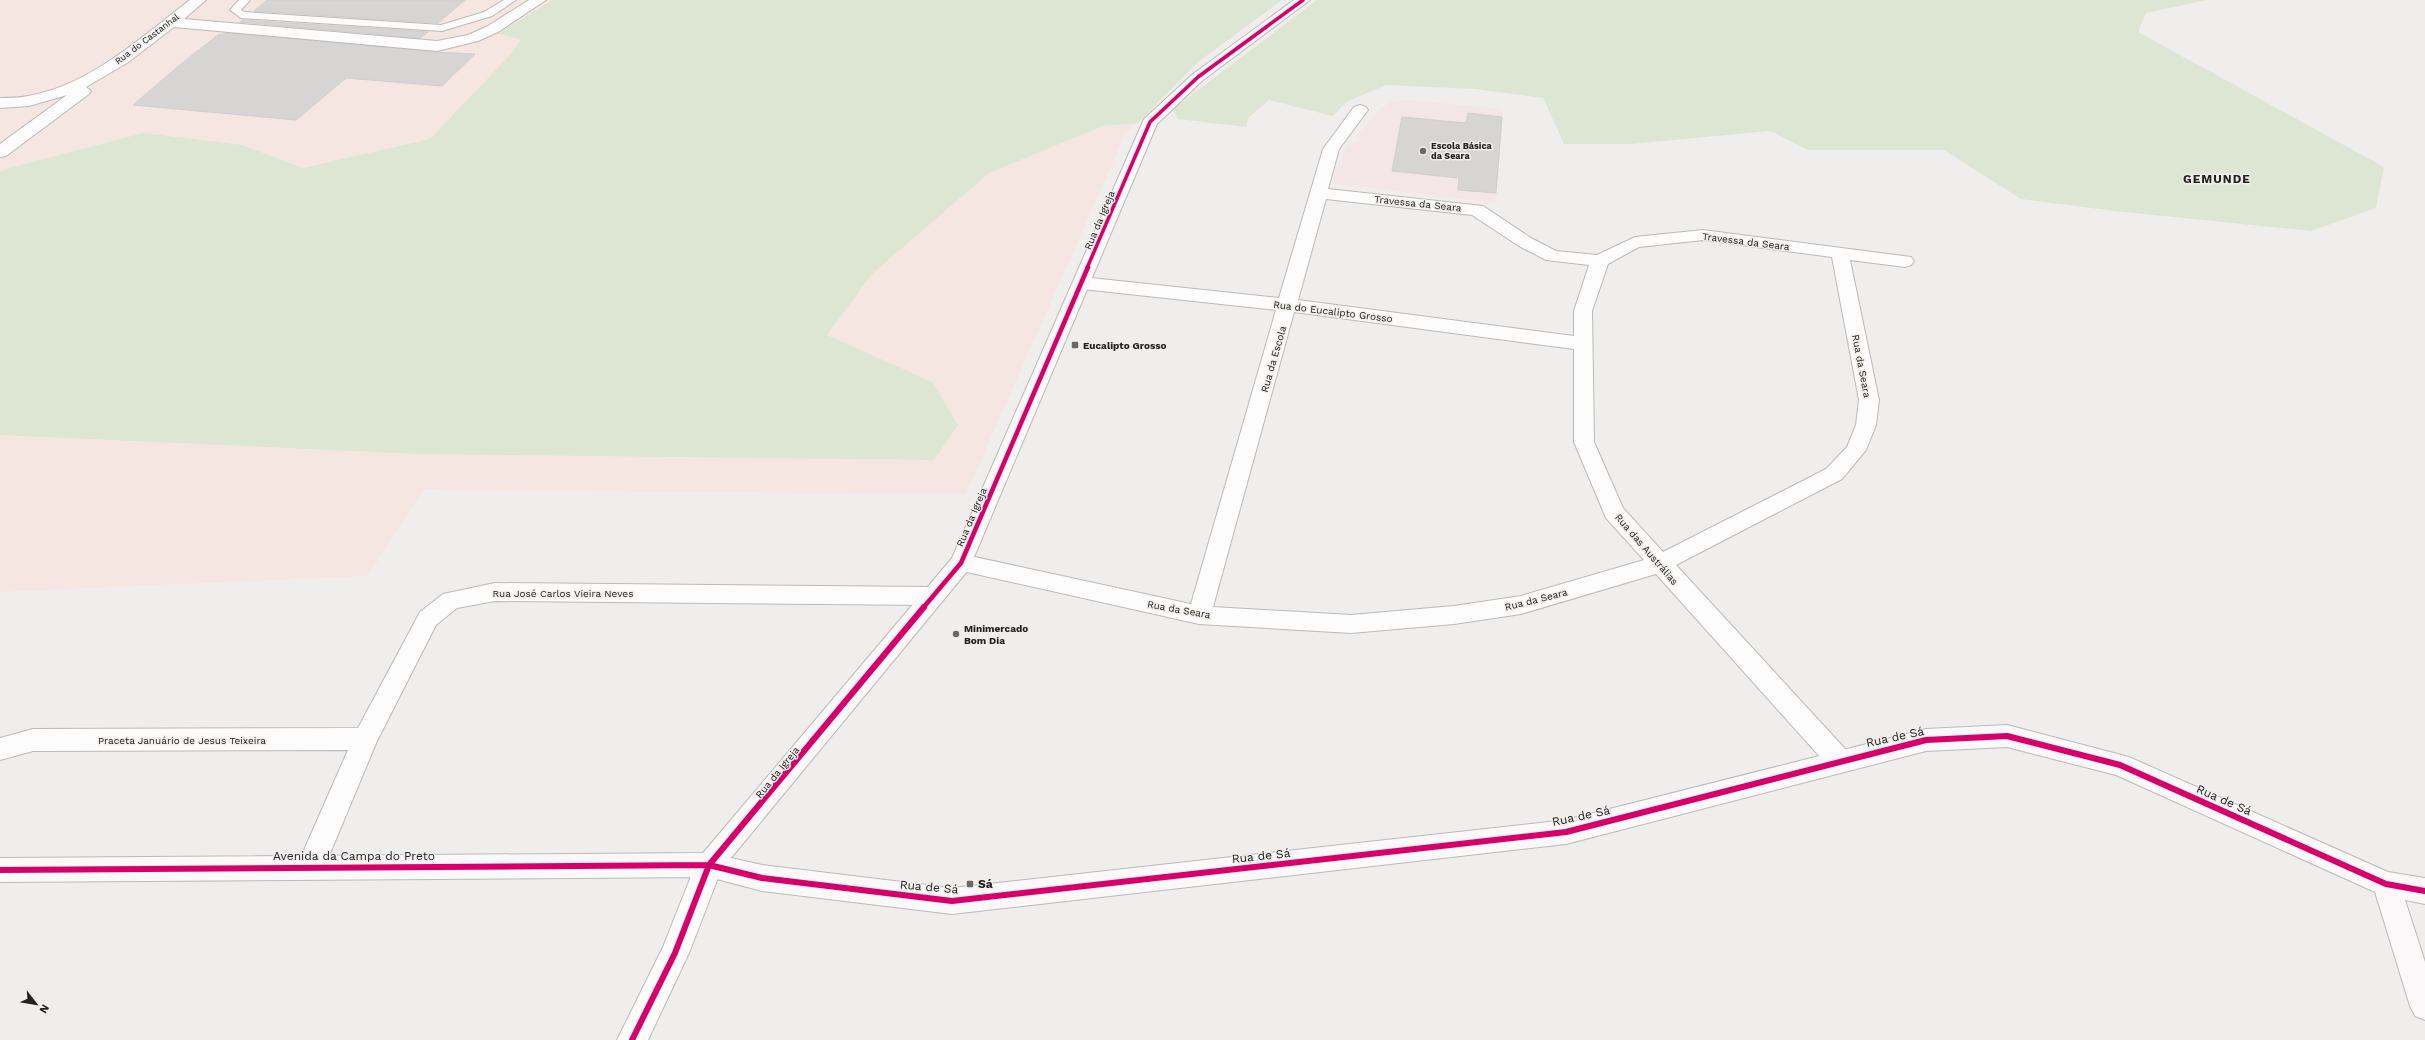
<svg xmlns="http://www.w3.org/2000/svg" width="2425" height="1040" font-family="'Work Sans',sans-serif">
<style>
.industrial{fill:#f5e6e2}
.education{fill:#f4e5e8}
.green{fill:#dde6d3}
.building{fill:#d6d5d4;stroke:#d0cece}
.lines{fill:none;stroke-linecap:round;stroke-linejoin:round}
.lane-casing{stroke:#bbbab8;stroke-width:2}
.street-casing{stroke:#bbbab8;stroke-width:2}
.secondary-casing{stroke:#bbbab8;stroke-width:2}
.lane{fill:#fdfcfc;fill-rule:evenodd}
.street{fill:#fdfcfc;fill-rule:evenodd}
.secondary{fill:#faf8f8;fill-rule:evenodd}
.cycleway-far2-casing{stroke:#f1efeb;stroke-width:5.5}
.cycleway-far1-casing{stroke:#f1efeb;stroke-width:7}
.cycleway-casing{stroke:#f1efeb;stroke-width:8}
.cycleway-far2{stroke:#d6006c;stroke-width:3.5}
.cycleway-far1{stroke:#d6006c;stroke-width:4.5}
.cycleway{stroke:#d6006c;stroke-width:6}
.poi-dot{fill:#6a6967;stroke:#f1efeb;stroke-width:1.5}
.labels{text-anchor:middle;stroke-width:3;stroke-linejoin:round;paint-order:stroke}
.far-street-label{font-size:9px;fill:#222220;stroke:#f1efeb}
.far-poi-label{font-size:9px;font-weight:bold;fill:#222220;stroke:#f1efeb;text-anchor:start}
.street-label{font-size:10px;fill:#222220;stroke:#f1efeb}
.poi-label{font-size:10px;font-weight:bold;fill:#222220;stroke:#f1efeb;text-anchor:start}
.far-district-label{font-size:12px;font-weight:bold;letter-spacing:1px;fill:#222220;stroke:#f1efeb}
.near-street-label{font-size:12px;fill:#222220;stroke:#f1efeb}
.near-poi-label{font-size:12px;font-weight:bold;fill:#222220;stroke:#f1efeb;text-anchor:start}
</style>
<rect width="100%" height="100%" fill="#f0eeec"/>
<path class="industrial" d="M0 0H1282L1198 62 1125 135 966 494 424 490 368 576 0 592Z"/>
<path class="education" d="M1409 100 1503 109 1495 203 1333 183 1332 179 1348 145 1359 142 1360 137 1357 135 1381 108 1393 101Z"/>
<path class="green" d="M552 0H1282L1198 62 1138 123 1103 126 989 173 871 275 827 335 932 382 958 425 934 460 420 454 0 435V172L6 169 143 133 242 145 303 168 430 139 512 53 521 39 497 34Z
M1317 0H2207L2146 13 2138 32 2384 167 2376 208 2311 231 2115 211 2021 199 1944 150H1808L1770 131 1631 144H1564L1543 98 1475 89 1386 85 1346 102 1333 116 1269 100 1248 118 1246 127 1178 119 1173 109Z"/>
<path class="building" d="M267 0H465L438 23 254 11Z
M243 20 428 32 420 38 240 22Z
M227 33 437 52 475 54 442 86 346 78 296 120 133 105 181 64 218 35Z
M1468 113 1502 117 1496 193 1458 190 1459 178 1392 171 1402 117 1466 123Z"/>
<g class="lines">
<g class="lane-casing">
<path id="lane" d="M239 0H250L241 10 244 12 441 25 484 12 504 0H516L492 16 442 31 241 18 230 10Z"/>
</g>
<g class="street-casing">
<path id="street" d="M190 0H206L184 19 437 41 468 35 488 26 529 0H546L498 32 478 41 437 51 174 27 127 63 86 87 91 91 89 94 6 156 0 157V144L67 95 29 106 0 108V98C9 98 19 98 28 96 91 85 141 37 190 0Z
M1360 105 1366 107 1368 110 1339 149 1328 189 1483 206 1531 238 1556 251 1597 255 1635 237 1703 230 1911 257 1914 261 1911 265 1905 267 1850 260 1879 400 1876 425 1866 450 1842 479 1676 565 1848 752 1852 760 1848 768 1839 771 1830 768 1656 574 1521 614 1454 624 1351 633 1199 624 953 569 950 563 953 557 961 554 1191 604 1276 310 1082 289 1075 287 1073 283 1075 279 1082 277 1279 298 1323 149 1354 107ZM1326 199 1472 215 1519 246 1546 260 1589 265 1574 311V336L1298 300ZM1703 240 1832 257 1859 400 1856 425 1847 447 1826 469 1663 552 1623 508 1594 442 1592 311 1608 264 1639 247ZM1294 312 1574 349V442L1606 518 1644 560 1521 596 1454 606 1351 615 1213 607Z
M495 583 931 587 939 590 943 596 939 602 931 605 495 601 457 608 436 625 377 741 321 875 311 878 301 875 297 866 348 750 33 751 0 760V738L33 729 358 728 420 612 443 594Z
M709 853 719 856 723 865 689 953 648 1040H617L663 947 699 856Z"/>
</g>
<g class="secondary-casing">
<path id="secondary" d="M1294 0H1310L1203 80 1157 124 969 569 731 858 762 865 952 888 1566 820 1926 729 2007 725 2129 757 2388 872 2425 878V904L2405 900 2425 962V1020L2415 1016 2410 1006 2375 892 2116 775 2007 747 1926 751 1566 844 952 914 762 891 709 877 0 882V858L703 853 952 558 1144 119 1193 74Z"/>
</g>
<use href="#lane" class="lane"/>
<use href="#street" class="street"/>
<use href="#secondary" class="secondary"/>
<g class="cycleway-far2-casing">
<path id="cycleway-far2" d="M1087 268 1150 122 1198 77 1303 0"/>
</g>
<g class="cycleway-far1-casing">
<path id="cycleway-far1" d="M923 608 961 563 1088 267"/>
</g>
<g class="cycleway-casing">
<path id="cycleway" d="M0 870 709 865 762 878 952 901 1566 832 1926 740 2007 736 2120 765 2386 884 2425 891
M632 1040 675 953 709 865 924 607"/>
</g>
<use href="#cycleway-far2" class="cycleway-far2"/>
<use href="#cycleway-far1" class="cycleway-far1"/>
<use href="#cycleway" class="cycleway"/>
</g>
<g class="poi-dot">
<circle cx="1423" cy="151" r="4"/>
<rect x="1071" y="341" width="8" height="8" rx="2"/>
<circle cx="956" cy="634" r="4"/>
<rect x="966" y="880" width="8" height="8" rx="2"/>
</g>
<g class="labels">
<g class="far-street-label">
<text transform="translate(147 39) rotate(-37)" y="3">Rua do Castanhal</text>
</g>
<g class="far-poi-label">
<text x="1431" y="149">Escola Básica<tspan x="1431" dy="10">da Seara</tspan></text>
</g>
<g class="street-label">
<text transform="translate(1418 203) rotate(6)" y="4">Travessa da Seara</text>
<text transform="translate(1099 220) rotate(-67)" y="4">Rua da Igreja</text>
<text transform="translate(1746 241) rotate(7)" y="4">Travessa da Seara</text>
<text transform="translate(1333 311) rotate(7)" y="4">Rua do Eucalipto Grosso</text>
<text transform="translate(1273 359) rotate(-74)" y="4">Rua da Escola</text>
<text transform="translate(1862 366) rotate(79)" y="4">Rua da Seara</text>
<text transform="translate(971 517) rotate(-67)" y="4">Rua da Igreja</text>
<text transform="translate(1647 549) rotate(49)" y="4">Rua das Austrálias</text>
<text x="563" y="597">Rua José Carlos Vieira Neves</text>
<text transform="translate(1536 599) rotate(-14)" y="4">Rua da Seara</text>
<text transform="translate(1179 609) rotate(10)" y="4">Rua da Seara</text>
<text x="182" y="744">Praceta Januário de Jesus Teixeira</text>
<text transform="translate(777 772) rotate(-51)" y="4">Rua da Igreja</text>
</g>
<g class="poi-label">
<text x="1083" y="349">Eucalipto Grosso</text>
<text x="964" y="632">Minimercado<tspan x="964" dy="12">Bom Dia</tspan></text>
</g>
<g class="far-district-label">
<text x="2217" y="183">GEMUNDE</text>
</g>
<g class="near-street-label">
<text transform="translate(1895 737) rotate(-12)" y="4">Rua de Sá</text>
<text transform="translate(2224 800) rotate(24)" y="4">Rua de Sá</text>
<text transform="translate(1581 816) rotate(-12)" y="4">Rua de Sá</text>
<text x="354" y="860">Avenida da Campa do Preto</text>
<text transform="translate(1261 856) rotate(-6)" y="4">Rua de Sá</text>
<text transform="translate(929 887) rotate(5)" y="4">Rua de Sá</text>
</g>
<g class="near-poi-label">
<text x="978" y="888">Sá</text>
</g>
</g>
<g transform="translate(36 1004) rotate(121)" stroke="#f1efeb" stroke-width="3" paint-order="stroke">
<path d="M0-3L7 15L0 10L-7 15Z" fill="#222220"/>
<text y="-6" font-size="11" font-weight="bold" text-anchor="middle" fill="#222220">N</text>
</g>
</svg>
